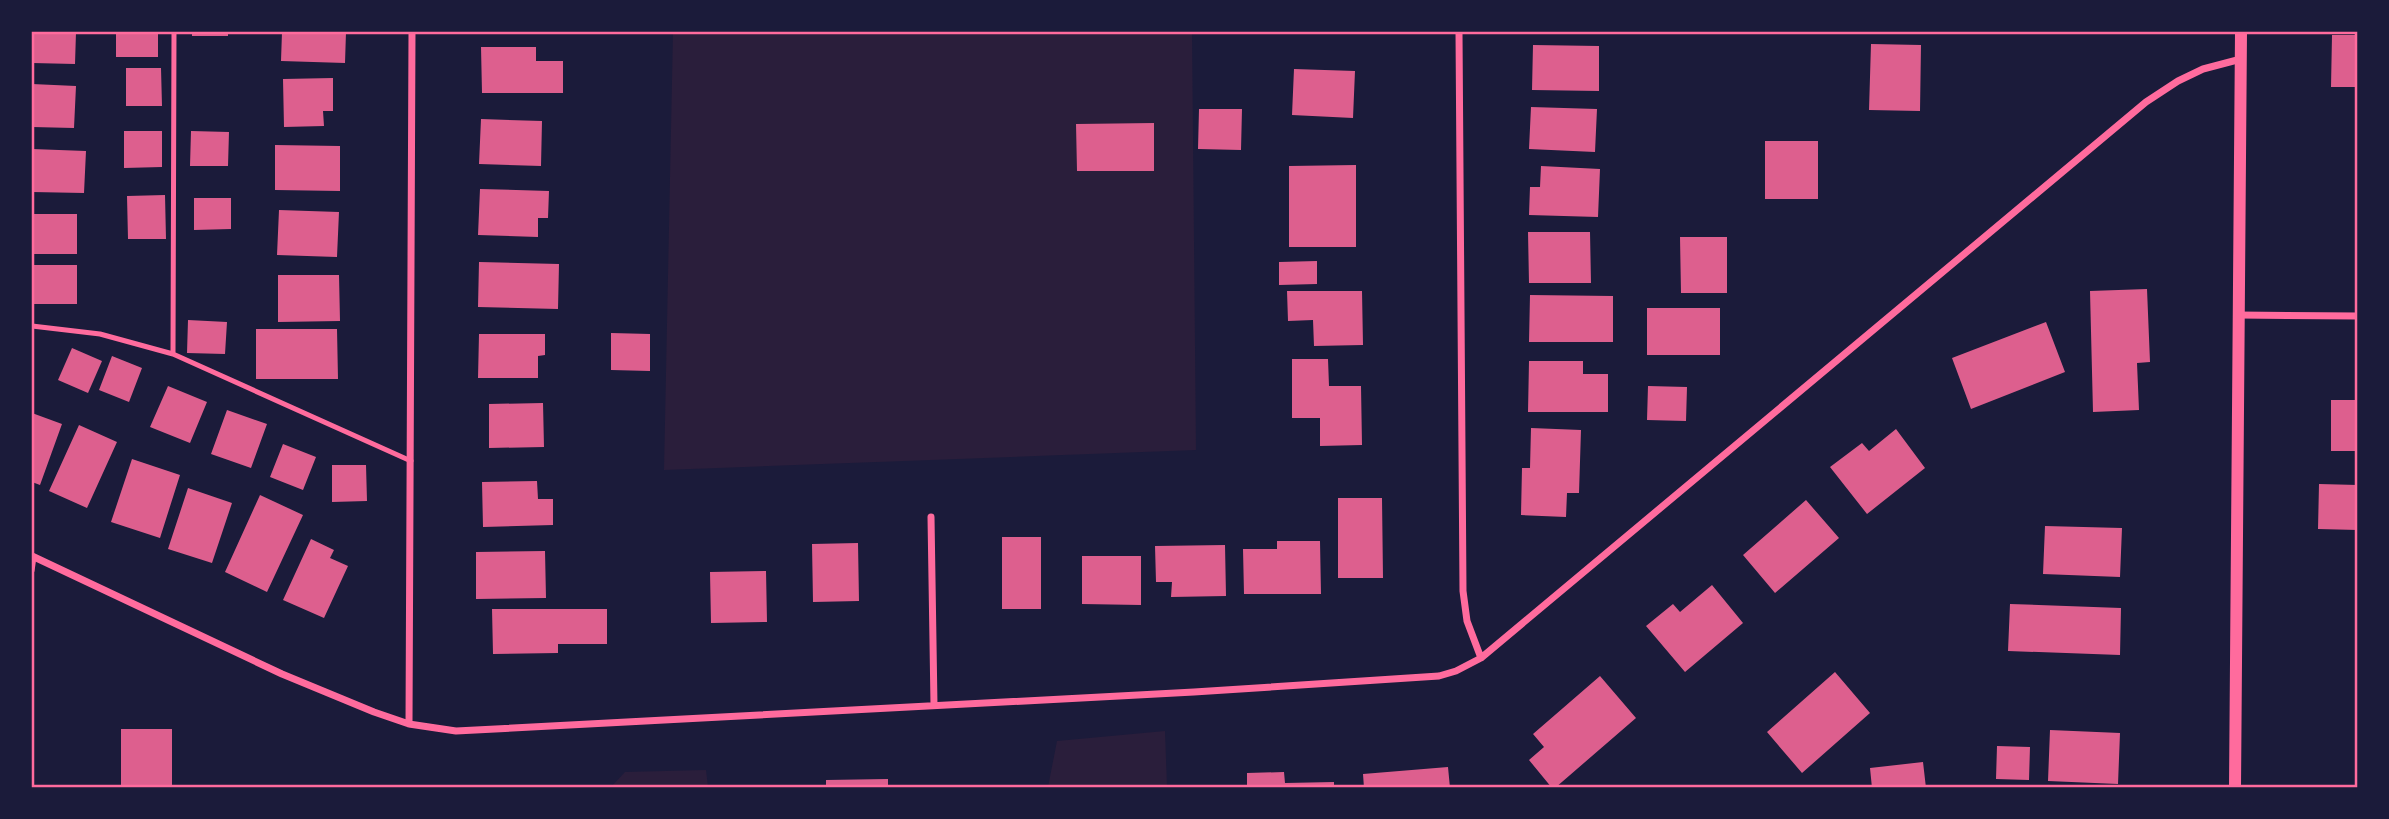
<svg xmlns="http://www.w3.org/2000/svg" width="2389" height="819" font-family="'Fira Sans',sans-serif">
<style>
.green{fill:#2a1e3b}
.building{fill:#dd5f8e}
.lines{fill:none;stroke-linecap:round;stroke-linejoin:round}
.service{stroke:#ff6b9d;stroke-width:5}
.minor{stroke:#ff6b9d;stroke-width:7}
.tertiary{stroke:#ff6b9d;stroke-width:12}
.neatline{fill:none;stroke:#ff6b9d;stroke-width:2.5}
</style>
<rect width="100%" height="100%" fill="#1b1b3a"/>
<path class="green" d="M673 32H1192L1196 450 664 470Z
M1165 731 1167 787H1048L1057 741Z
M706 770 708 787H611L625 772Z"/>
<path class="building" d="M32 32H76L75 64 32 63Z
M116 32H158V57H116Z
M192 32H228V36H192Z
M282 32H346L345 63 281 61Z
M2332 35H2358V87H2331Z
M1871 44 1921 45 1920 111 1869 110Z
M1533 45 1599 46V91L1532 90Z
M481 47H536V61H563V93H482Z
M126 68H161L162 106H126Z
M1294 69 1355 71 1353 118 1292 115Z
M333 78V111H323L324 126 284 127 283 79Z
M32 84 76 86 74 128 32 127Z
M1531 107 1597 109 1595 152 1529 149Z
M1199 109H1242L1241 150 1198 149Z
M481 119 542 121 541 166 479 164Z
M1154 123V171H1077L1076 124Z
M124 131H162V167L124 168Z
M191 131 229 132 228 166H190Z
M1765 141H1818V199H1765Z
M275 145 340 146V191L275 190Z
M32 149 86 151 84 193 32 192Z
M1356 165V247H1289V166Z
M1541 166 1600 169 1598 217 1529 215 1530 187H1540Z
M480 189 549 191 548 218H538V237L478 235Z
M165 195 166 239H128L127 196Z
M194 198H231V229L194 230Z
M279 210 339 212 337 257 277 255Z
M32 214H77V254H32Z
M1528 232H1590L1591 283H1529Z
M1680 237H1727V293H1681Z
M1317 261V284L1279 285V262Z
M479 262 559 264 558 309 478 307Z
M32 265H77V304H32Z
M278 275H339L340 321 278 322Z
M2147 289 2150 362 2137 363 2139 410 2093 412 2090 291Z
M1287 291H1362L1363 345 1314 346 1313 320 1288 321Z
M1530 295 1613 296V342H1529Z
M1647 308H1720V355H1647Z
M188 320 227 322 225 354 187 353Z
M2046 322 2065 372 1971 409 1952 358Z
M256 329H337L338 379H256Z
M611 333 650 334V371L611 370Z
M479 334H545V355L538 356V378H478Z
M72 348 102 361 88 393 58 380Z
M112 356 142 368 129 402 99 390Z
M1292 359H1328L1329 386H1361L1362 445 1320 446V418H1292Z
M1529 361H1583V374H1608V412H1528Z
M168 386 207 402 190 443 150 427Z
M1648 386 1687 387 1686 421 1647 420Z
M2331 400H2358V451H2331Z
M543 403 544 447 489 448V404Z
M227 410 267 424 251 468 211 454Z
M32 413 62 424 40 485 32 482Z
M79 425 117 442 87 508 49 491Z
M1531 428 1581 430 1579 493H1567L1566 517 1521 515 1522 468H1530Z
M1896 429 1925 468 1867 514 1830 467 1862 443 1869 451Z
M283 444 316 457 303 490 270 477Z
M132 459 180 475 160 538 111 522Z
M332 465H366L367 501 332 502Z
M537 481 538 499H553V525L483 527 482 482Z
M2319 484 2358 485V530L2318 529Z
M188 488 232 503 212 563 168 549Z
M260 495 303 515 267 592 225 572Z
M1338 498H1382L1383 578H1338Z
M1806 500 1839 538 1775 593 1743 555Z
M2045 526 2122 528 2120 577 2043 574Z
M1002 537H1041V609H1002Z
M311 539 334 550 330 558 348 566 324 618 283 600Z
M1277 541H1320L1321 594H1244L1243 549H1277Z
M858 543 859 601 813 602 812 544Z
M1225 545 1226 596 1171 597 1172 582H1156L1155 546Z
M545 551 546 598 476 599V552Z
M1082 556H1141V605L1082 604Z
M766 571 767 622 711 623 710 572Z
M1712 585 1743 623 1685 672 1646 626 1673 604 1680 612Z
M2010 604 2121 608 2120 655 2008 651Z
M492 609H607V644H558V653L493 654Z
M1835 672 1870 713 1802 773 1767 732Z
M1600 676 1636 718 1555 788H1552L1529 760 1544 747 1533 734Z
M121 729H172V788H121Z
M2050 730 2120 733 2118 784 2048 781Z
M1997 746 2030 747 2029 780 1996 779Z
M1923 762 1926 788H1872L1870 768Z
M1448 767 1450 788H1364L1363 774Z
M1284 772 1285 783 1334 782V788H1247V773Z
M888 779V788H826V780Z"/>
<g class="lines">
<path class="service" d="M32 326 100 334 173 354 411 461
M173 354 174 32
M32 571 34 557"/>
<path class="minor" d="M1459 32 1463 591 1467 621 1481 658
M2238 315 2358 316
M931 517 934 705
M32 556 282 674 374 712 409 724 456 731 1194 692 1439 676 1456 671 1481 658 2146 102 2178 81 2203 69 2241 59
M409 724 412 32"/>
<path class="tertiary" d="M2235 788 2241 32"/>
</g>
<rect width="2389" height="819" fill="none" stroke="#1b1b3a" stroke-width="66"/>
<rect x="33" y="33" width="2323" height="753" class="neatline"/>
</svg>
